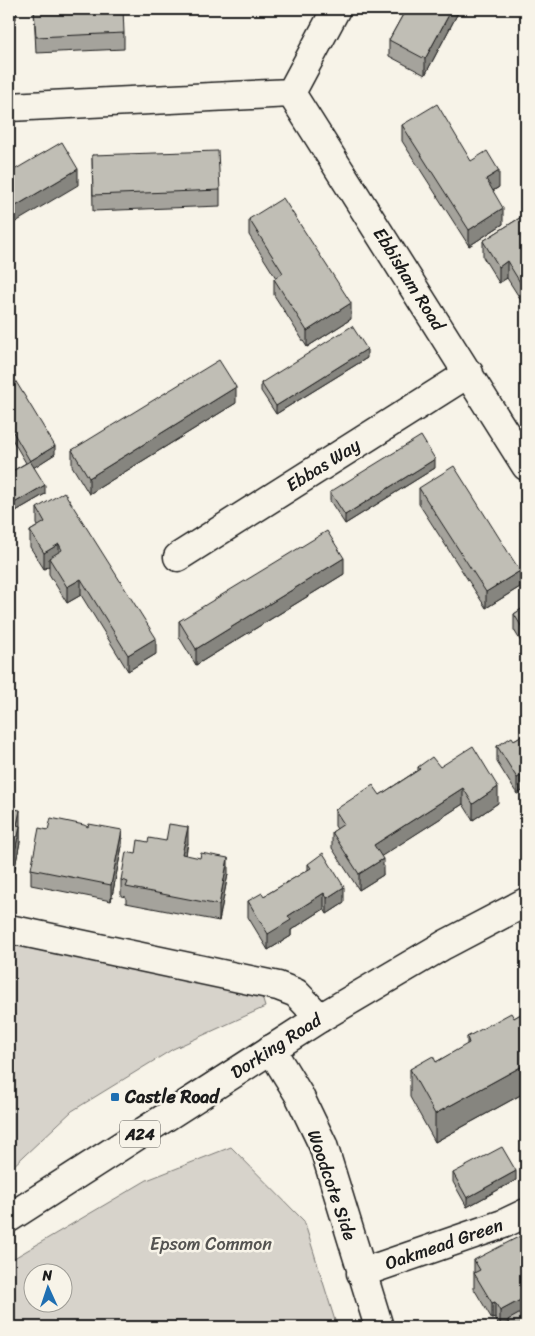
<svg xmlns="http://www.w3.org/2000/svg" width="535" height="1336" font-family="Sriracha,sans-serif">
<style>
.green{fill:#d7d3cb;stroke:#7a7874;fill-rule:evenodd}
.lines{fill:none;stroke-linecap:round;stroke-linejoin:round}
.minor-casing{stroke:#1c1c1c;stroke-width:31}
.highway-casing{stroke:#1c1c1c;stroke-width:31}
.minor{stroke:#f7f3e8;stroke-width:28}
.highway{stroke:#f7f3e8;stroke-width:28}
.wall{fill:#a5a39c;stroke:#1c1c1c}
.shaded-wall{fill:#86857f;stroke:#1c1c1c}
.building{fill:#c0beb5;stroke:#1c1c1c}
.poi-dot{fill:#1f6fb2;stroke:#f7f3e8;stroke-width:2}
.labels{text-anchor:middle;stroke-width:5;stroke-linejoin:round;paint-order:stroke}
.shield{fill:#f7f3e8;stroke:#5e5c59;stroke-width:1}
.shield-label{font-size:16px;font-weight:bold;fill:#1c1c1c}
.street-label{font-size:18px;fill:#1c1c1c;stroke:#f7f3e8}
.poi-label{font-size:18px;font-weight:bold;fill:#1c1c1c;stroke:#f7f3e8;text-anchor:start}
.park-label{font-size:18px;fill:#545351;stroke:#f7f3e8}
</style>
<rect width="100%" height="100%" fill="#f7f3e8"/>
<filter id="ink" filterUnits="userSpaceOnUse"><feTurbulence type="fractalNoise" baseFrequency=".02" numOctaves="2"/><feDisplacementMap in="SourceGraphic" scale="10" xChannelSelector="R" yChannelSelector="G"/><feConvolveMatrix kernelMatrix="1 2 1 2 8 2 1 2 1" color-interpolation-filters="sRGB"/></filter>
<g filter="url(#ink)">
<path class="green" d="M9 942 262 997 265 1007 173 1049 72 1111 9 1170Z
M231 1147 304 1221 337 1327H9V1261L147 1180ZM32 1274H62V1304H32Z"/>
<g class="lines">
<g class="minor-casing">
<path id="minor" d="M291 93 526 466
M291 93 336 9
M9 107 291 93
M178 557 469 373
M9 929 278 986 296 993 320 1018
M271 1049 299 1095 323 1145 379 1327
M361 1273 503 1224 526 1213"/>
</g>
<g class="highway-casing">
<path id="highway" d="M9 1218 320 1018 444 945 526 902"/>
</g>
<use href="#minor" class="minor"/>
<use href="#highway" class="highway"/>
</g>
<path class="wall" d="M34 9 124 33V49L36 53Z
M406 9H460L425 75 389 56V40Z
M402 125 471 161 499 187 493 191 503 224 469 246 402 141Z
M92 155 220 190V206L93 211Z
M526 214V308L507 278 499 283 483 257V241Z
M249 219 351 319 307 347 274 295V279L276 278 249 235Z
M367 358 276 414 261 391V383Z
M9 384 55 454 34 467 45 494 9 515V473L26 463 9 434Z
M236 403 89 494 72 466V450Z
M435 468 345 524 330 501V492Z
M419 488 520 587 486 608 419 504Z
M37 508 156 654 128 671 81 595 67 603 49 574V566L44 569 30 547V531L38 526 37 524Z
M344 574 196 665 179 637V621Z
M526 606V650L514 630V614Z
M526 733V789L517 794 497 762V746L514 740Z
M418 767H440L498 803 473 820 463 804 381 856 383 875 359 890 332 848V832L337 829 335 826V810L380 795 418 770Z
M9 808 20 826V842L12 882H9Z
M148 842 188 843 186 855 228 874 219 921 126 903V897L121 896V880L136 854Z
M122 846 111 901 31 885V869Z
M308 864 344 903 327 914 324 909 291 930V936L268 950 248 917V901L264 896 308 870Z
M526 1011V1092L435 1142 410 1097V1069L436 1062 467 1045V1037L514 1018Z
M453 1173 516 1180 467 1207 453 1182Z
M474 1260 526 1327H508V1323L500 1327 495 1318 492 1319 474 1289Z"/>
<path class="shaded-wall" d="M9 9H16V19L9 25Z
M452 9H460L425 75V59Z
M78 169V185L9 226V210Z
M499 171V187L486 195V179Z
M503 208V224L469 246V230Z
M507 261V278L499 283V267Z
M351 303V319L307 347V331Z
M367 349V358L276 414V406Z
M236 387V403L89 494V478Z
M55 446V454L30 470V461Z
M435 459V468L345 524V515Z
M45 485V494L9 515V506Z
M59 544V560L49 558V566L44 569V553Z
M344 558V574L196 665V649Z
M520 571V587L486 608V592Z
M81 579V595L67 603V587Z
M156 638V654L128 671V655Z
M526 773V789L517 794V778Z
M498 787V803L473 820V804Z
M463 788V804L374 861V845Z
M20 810V826L17 825Z
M20 826V842L12 882V866Z
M188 827V843L182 870V854Z
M122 830V846L111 901V885Z
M228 858V874L219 921V905Z
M383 859V875L359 890V874Z
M344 887V903L327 914V898Z
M324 893V909L291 930V936L268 950V934L288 916Z
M526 1064V1092L435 1142V1114Z
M516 1171V1180L467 1207V1198Z
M526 1297V1313L508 1320V1323L500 1327V1311Z
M495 1302V1318L492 1319V1303Z"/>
<path class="building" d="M34 9H123L124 33 36 37Z
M406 9H452L425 59 389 40Z
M437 104 471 161 487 151 499 171 486 179 503 208 469 230 402 125Z
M62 142 78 169 9 210V173Z
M218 151 220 190 93 195 92 155Z
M283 198 351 303 307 331 274 279 283 273 249 219Z
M526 214V292L507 261 499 267 483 241Z
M352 326 367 349 276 406 261 383Z
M219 360 236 387 89 478 72 450Z
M15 380 55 446 30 461 9 425V384Z
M421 436 435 459 345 515 330 492Z
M30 461 45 485 9 506V473Z
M454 466 520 571 486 592 419 488Z
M64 492 156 638 128 655 81 579 67 587 49 558 62 550 59 544 44 553 30 531 45 522 37 508Z
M327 531 344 558 196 649 179 621Z
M526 606V634L514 614Z
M526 733V773L517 778 497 746 512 737 514 740Z
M473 746 498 787 473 804 463 788 374 845 383 859 359 874 332 832 344 824 335 810 373 785 380 795 420 769 418 767 432 757 440 767Z
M9 808 20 810 17 825 20 826 12 866H9Z
M51 818 84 825 88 827 89 824 122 830 111 885 31 869 39 828 48 830Z
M169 824 188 827 182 854 200 858 201 853 228 858 219 905 126 887 128 882 121 880 126 852 136 854 138 840 148 842 149 838 166 841Z
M323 853 344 887 327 898 324 893 288 916 291 920 268 934 248 901 262 893 264 896 311 868 308 864Z
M526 1011V1064L435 1114 410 1069 433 1056 436 1062 469 1043 467 1037 511 1013 514 1018Z
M502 1147 516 1171 467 1198 453 1173Z
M526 1233V1297L500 1311 495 1302 492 1303 474 1273 480 1270 474 1260Z
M526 1310V1327H512L508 1320Z"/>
</g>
<rect class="poi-dot" x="110" y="1092" width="10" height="10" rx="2.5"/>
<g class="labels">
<rect class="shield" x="120" y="1120.5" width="40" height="27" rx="4"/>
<g class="shield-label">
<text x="140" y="1140">A24</text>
</g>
<g class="street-label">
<text transform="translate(409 279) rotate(58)" y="6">Ebbisham Road</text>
<text transform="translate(323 465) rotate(-32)" y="6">Ebbas Way</text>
<text transform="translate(276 1046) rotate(-33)" y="6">Dorking Road</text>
<text transform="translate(332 1185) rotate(71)" y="6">Woodcote Side</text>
<text transform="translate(444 1244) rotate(-19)" y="6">Oakmead Green</text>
</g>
<g class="poi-label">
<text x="125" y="1103">Castle Road</text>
</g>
<g class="park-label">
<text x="211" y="1250">Epsom Common</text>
</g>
</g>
<rect width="535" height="1336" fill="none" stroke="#f7f3e8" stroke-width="30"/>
<rect x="15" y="15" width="505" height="1306" fill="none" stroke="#1c1c1c" stroke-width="2" filter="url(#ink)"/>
<g transform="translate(48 1288) rotate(357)"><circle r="24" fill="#f7f3e8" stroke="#9f9d96"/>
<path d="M0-4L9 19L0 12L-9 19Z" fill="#1f6fb2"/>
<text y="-8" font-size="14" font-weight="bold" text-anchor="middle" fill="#1c1c1c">N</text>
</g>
</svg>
